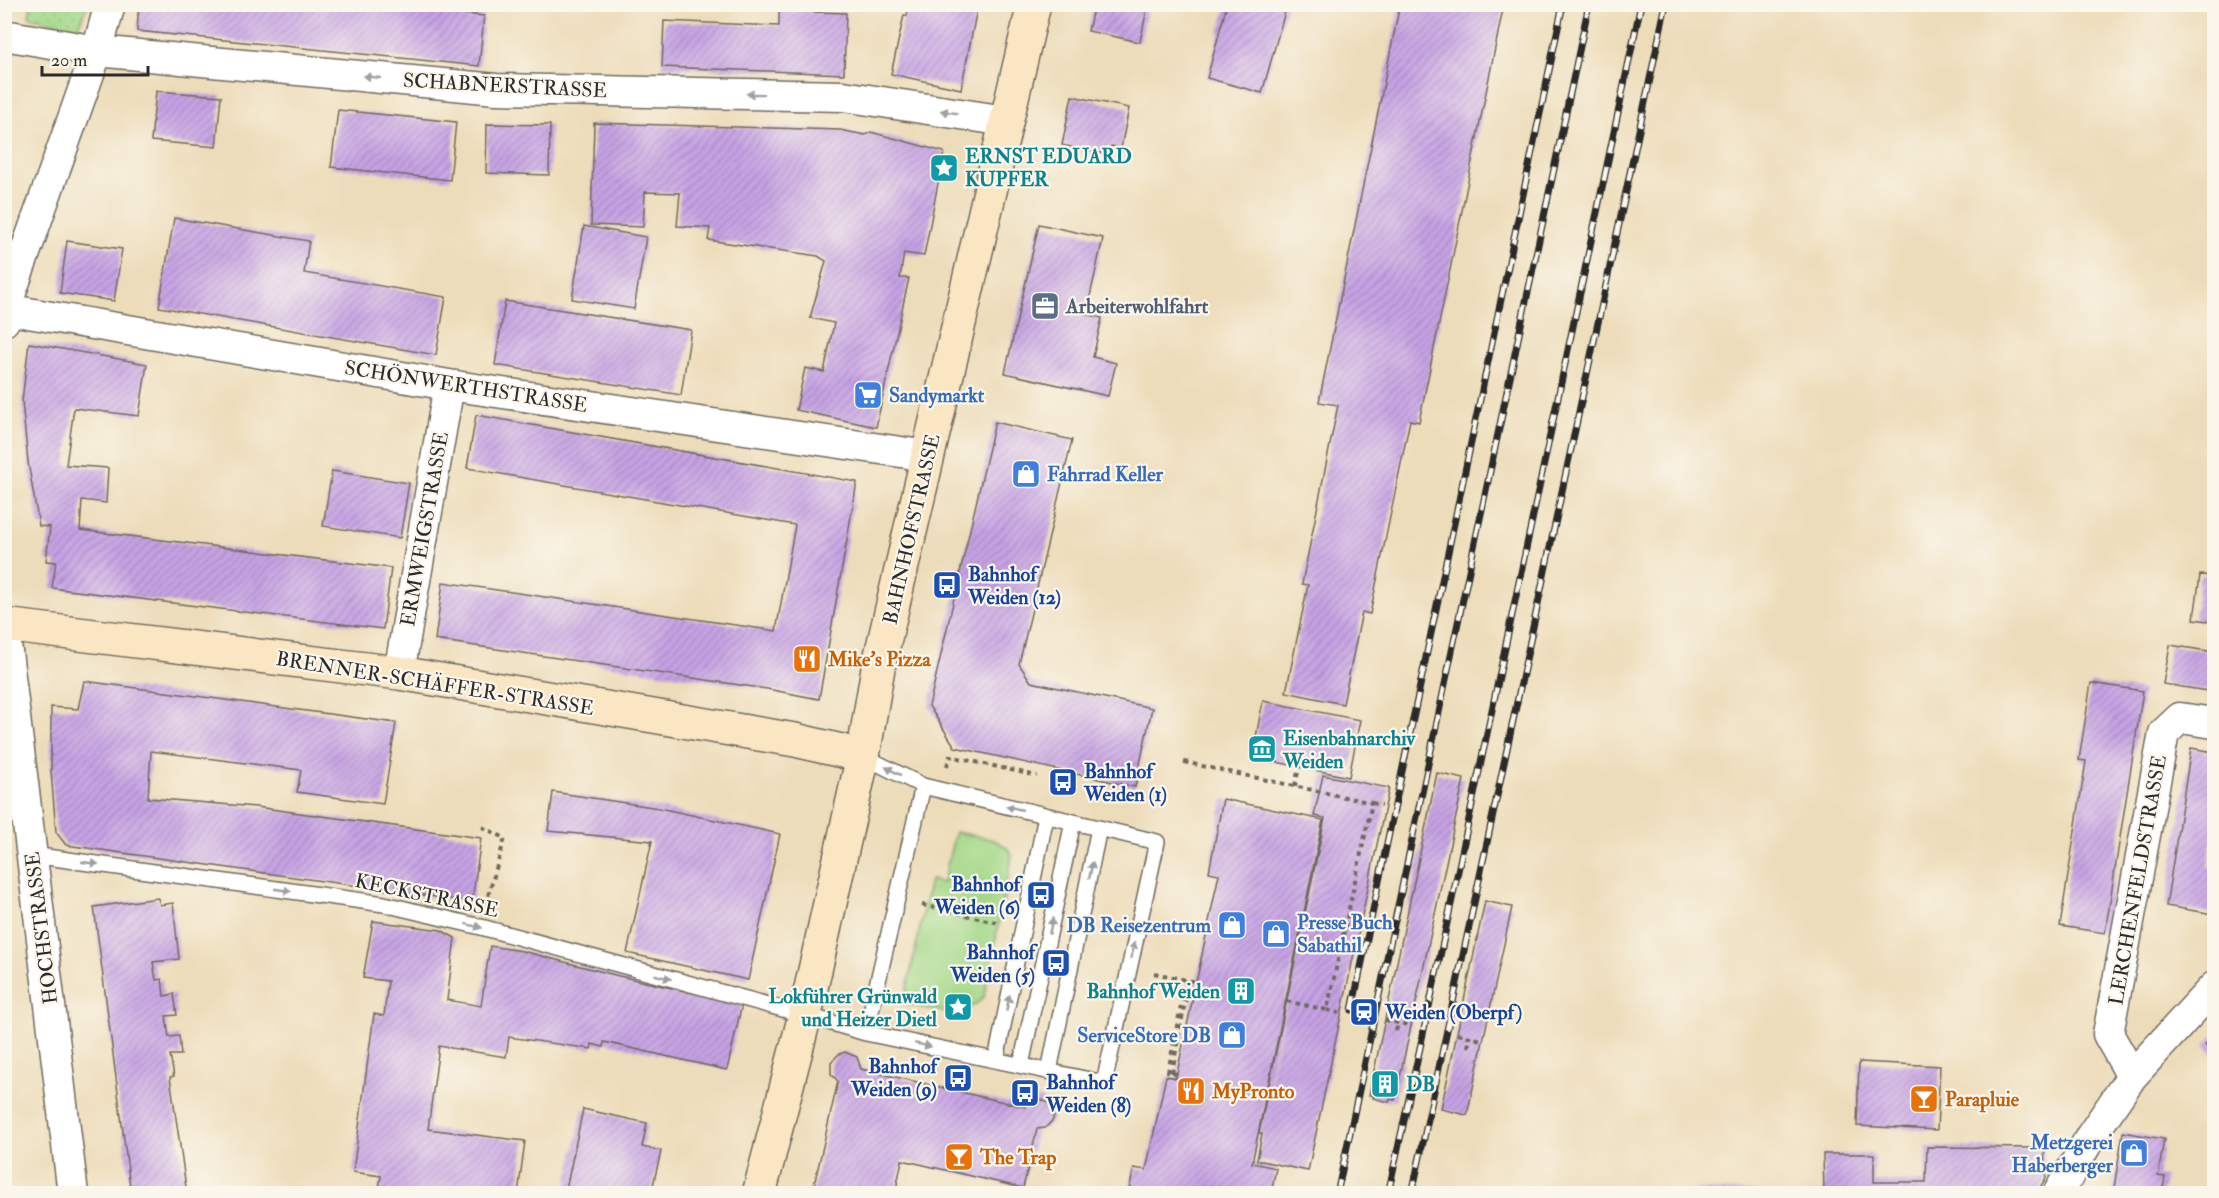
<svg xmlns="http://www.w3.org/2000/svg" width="2219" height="1198" font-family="'IM FELL Double Pica',serif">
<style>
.grass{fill:#a4d888;stroke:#68825a;stroke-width:1.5}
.park{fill:url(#park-dots);stroke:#68825a;stroke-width:1.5}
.building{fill:url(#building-hatch)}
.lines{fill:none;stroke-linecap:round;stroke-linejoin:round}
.service-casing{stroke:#6f695d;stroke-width:18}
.minor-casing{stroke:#6f695d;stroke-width:33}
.secondary-casing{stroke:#6f695d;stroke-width:36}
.path{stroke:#6f695d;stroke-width:4;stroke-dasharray:4.5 4.5;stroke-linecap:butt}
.service{stroke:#fff;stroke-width:15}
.minor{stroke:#fff;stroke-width:30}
.secondary{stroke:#fbe6c4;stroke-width:33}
.rail-casing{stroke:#2b2b2b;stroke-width:7}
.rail{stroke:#fbf7ec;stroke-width:4.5;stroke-dasharray:14;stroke-linecap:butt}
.oneway{fill:#a0a0a0}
.labels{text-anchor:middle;stroke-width:4.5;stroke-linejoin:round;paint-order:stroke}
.street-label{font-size:20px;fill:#2b2b2b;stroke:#fbf7ec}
.culture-label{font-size:20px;font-weight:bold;fill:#0d838f;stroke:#fbf7ec;text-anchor:start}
.service-label{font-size:20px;font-weight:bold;fill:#4e5e75;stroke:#fbf7ec;text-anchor:start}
.shop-label{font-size:20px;font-weight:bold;fill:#366cbe;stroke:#fbf7ec;text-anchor:start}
.transit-label{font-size:20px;font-weight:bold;fill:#164399;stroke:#fbf7ec;text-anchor:start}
.food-label{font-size:20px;font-weight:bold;fill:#c56008;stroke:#fbf7ec;text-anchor:start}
</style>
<defs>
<pattern id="park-dots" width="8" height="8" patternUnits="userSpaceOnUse" patternTransform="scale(1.5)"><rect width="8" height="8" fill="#a4d888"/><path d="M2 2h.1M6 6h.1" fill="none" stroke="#8dba76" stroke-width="1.8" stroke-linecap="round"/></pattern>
<pattern id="building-hatch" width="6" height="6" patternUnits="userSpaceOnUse" patternTransform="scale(1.5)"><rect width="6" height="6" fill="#c7a3e5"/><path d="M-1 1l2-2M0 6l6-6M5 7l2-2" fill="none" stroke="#a285ba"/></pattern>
</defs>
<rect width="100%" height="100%" fill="#fbf7ec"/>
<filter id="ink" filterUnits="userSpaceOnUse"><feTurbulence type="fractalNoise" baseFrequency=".0167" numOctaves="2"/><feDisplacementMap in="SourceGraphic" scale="12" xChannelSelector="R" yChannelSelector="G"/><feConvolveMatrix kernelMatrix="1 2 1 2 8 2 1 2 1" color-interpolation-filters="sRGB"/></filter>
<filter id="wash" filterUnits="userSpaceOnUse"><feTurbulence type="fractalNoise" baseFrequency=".008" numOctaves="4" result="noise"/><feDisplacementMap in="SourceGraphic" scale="24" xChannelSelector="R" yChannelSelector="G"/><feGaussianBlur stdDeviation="1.35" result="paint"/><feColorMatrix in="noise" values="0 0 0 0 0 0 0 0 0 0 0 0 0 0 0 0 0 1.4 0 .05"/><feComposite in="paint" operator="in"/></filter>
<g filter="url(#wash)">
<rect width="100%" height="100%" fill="#eddcb9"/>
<path class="grass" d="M955 832C973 836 1006 837 1012 856L984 997C959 1023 935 1010 904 1003L930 880 943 883Z"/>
<path class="park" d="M31 5V4L88 5 77 28 29 17Z"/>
<g id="blocks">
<path class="building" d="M139 4H371L484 16 479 66 137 31Z
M909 4H978L961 89 891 74 904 15 907 16Z
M1094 4H1148L1140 42 1088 31Z
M1227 4H1287L1262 93 1207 78Z
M1400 4H1504L1419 422 1410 420 1370 614 1362 612 1343 704 1286 692 1308 585 1302 584 1338 405 1319 402Z
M779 11 846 13 844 74 662 67 664 21 779 26Z
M156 91 221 96 216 147 151 141Z
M1072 96 1129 108 1121 148 1111 146 1109 155 1062 145Z
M338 110 456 122 450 180 331 167Z
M594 123 840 130 865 135 871 132 944 152 924 256 904 253 900 278H909L876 427 796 410 805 368 824 372 834 323 810 318 826 261 818 256 708 240 710 228 677 226 680 193 645 192 643 227 591 225Z
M487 124 550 125 549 175 486 173Z
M174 218 309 241 304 273 446 297 436 355 159 307Z
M1039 224 1103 238 1086 314 1102 318 1093 357 1116 363 1108 396 1005 373Z
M584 226 646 237 634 309 572 299Z
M67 241 122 249 114 301 60 293Z
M505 301 691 330 681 395 495 365Z
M29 343 147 364 139 416 74 408 66 465 108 468 106 503 82 500 80 530 391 568 383 629 52 588 56 562 46 561 50 527 39 526 28 462 22 401Z
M476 415 857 482 819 699 767 689 435 640 443 582 776 631 795 525 467 468Z
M995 422 1072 440 1019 664 1031 682 1152 708 1135 787 955 747 929 706Z
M332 471 409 483 400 538 323 526Z
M2200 575 2214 576V622L2194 619Z
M2170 645 2214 652V692L2163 684Z
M84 681 396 723 383 804 297 792 301 770 151 751 148 798 256 807 481 838 472 902 66 845 56 832 51 771V707L78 709Z
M2091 683 2143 691 2105 933 2060 926 2086 761 2079 760Z
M1263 701 1360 720 1349 777 1252 757Z
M2191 748 2214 752V823L2208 867 2214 869 2213 914 2166 906Z
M1437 773 1464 779 1395 1100 1390 1099 1389 1102 1373 1098 1374 1096 1369 1095Z
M1323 775 1389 788 1308 1171 1257 1160 1262 1134 1259 1133 1325 818 1314 816Z
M553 792 659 808 780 834 748 980 627 953 652 841 548 831Z
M1223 799 1323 820 1252 1163 1276 1168 1271 1194H1128L1134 1168 1146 1170 1166 1076 1176 1078 1219 874 1209 872Z
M158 898 160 905 173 903 179 959 153 962 156 980 162 979 164 996 174 994 177 1015 166 1016 169 1037 179 1036 181 1055H170L174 1076 170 1077 187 1194H131L94 907Z
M1485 901 1512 907 1467 1115 1441 1109Z
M373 921 441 930 455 938 447 1000 481 1006 490 946 522 951 619 976 742 1004 727 1070 604 1042 603 1047 592 1044 591 1049 509 1037 506 1057 439 1046 428 1129 525 1141 518 1194H378L381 1176 353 1172 374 1014 384 1016 388 981 363 978Z
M2214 1035V1055L2205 1045Z
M845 1052 857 1057 861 1069 1025 1107 1027 1103 1038 1098 1049 1103 1054 1114 1053 1120 1045 1128 1037 1129 1023 1188 902 1160 895 1194H812L838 1081 831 1074V1062L839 1054Z
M1859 1062 1940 1066 1937 1130 1857 1126Z
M583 1109 647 1123 642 1147 661 1151 651 1194 631 1190 630 1194H565Z
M2123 1132 2164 1139 2158 1176 2165 1177 2162 1194H2113Z
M1927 1147 2044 1148 2046 1178 2036 1194H1824L1823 1154H1874V1182H1926Z
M1695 1190 1752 1191V1194H1695Z"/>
</g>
</g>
<g filter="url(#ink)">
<use href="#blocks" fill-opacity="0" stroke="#6f695d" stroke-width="1.5"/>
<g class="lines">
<g class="service-casing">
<path id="service" d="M32 855 384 904 481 927 805 1015 866 1033 1104 1083 1157 842 923 786 863 756
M866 1033 923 786
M996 1060 1046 816
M1021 1065 1073 822
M1049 1071 1099 828"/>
</g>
<g class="minor-casing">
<path id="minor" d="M4 35 97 51 496 89 843 96 1006 121
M5 309 449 385 928 456
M4 321 5 309 97 51 110 4
M4 627 73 1194
M399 673 449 385
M2132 1076 2108 1034 2164 733 2180 718 2214 723
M2058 1194 2091 1136 2132 1076 2214 987"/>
</g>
<g class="secondary-casing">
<path id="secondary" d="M4 625 399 673 795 740 863 756
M759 1194 805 1015 863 756 878 668 1034 4"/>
</g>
<path class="path" d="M1184 762 1372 803 1327 1010 1286 1001
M947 766 950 756 1037 776
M1295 786 1299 767
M1372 803 1382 805
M482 827 505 838 486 903
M922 905 1000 923
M1154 973 1196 982
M1327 1010 1339 1013
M1385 1020 1412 1026
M1396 1031 1398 1023
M1458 1034 1482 1040
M1468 1047 1470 1037
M1172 1073 1189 980
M1177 1074 1168 1072 1186 980"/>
<use href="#service" class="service"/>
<use href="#minor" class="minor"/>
<use href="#secondary" class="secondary"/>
<g class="rail-casing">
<path id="rail" d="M1352 1010 1563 4
M1337 1194 1589 4
M1388 1194 1439 961 1641 4
M1412 1194 1666 4"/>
</g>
<use href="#rail" class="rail"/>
</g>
<defs><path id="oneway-solid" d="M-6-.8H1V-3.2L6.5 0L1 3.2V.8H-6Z" transform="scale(1.5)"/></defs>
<g class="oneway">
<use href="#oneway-solid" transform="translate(372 77) rotate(-174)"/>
<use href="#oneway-solid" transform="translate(755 94) rotate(-179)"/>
<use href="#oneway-solid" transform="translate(949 112) rotate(-171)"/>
<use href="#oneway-solid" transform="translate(893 771) rotate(-153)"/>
<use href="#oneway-solid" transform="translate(1014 808) rotate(-167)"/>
<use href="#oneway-solid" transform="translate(90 863) rotate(8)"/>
<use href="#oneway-solid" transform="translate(1091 870) rotate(-78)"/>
<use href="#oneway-solid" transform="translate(283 890) rotate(8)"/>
<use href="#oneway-solid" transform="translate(474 926) rotate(14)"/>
<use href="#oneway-solid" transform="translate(1051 926) rotate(-78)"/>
<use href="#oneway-solid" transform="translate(1133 950) rotate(-78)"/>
<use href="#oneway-solid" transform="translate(663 977) rotate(15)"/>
<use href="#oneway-solid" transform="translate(1008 1003) rotate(-79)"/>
<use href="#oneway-solid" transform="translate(923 1045) rotate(12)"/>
</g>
</g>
<defs>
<g id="sight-square" transform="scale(1.5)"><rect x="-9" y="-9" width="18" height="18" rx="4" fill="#0f9aa8" stroke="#fbf7ec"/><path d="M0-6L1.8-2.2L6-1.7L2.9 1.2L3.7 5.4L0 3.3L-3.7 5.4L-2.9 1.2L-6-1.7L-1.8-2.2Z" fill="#fff"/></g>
<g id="office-square" transform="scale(1.5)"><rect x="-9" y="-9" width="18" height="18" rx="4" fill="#5c6f8a" stroke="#fbf7ec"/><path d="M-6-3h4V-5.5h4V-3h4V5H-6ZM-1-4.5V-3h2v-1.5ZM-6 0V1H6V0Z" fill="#fff"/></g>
<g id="supermarket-square" transform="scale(1.5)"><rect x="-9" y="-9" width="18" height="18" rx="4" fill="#3f7fe0" stroke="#fbf7ec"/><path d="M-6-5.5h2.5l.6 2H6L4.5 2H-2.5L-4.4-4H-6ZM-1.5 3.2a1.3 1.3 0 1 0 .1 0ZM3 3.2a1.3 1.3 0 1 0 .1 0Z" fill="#fff"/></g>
<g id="shop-square" transform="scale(1.5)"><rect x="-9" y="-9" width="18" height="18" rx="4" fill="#3f7fe0" stroke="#fbf7ec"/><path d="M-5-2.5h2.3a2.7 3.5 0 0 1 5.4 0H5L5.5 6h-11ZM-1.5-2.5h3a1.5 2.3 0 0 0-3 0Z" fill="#fff"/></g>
<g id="bus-square" transform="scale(1.5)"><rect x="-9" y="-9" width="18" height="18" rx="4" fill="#1a4fb4" stroke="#fbf7ec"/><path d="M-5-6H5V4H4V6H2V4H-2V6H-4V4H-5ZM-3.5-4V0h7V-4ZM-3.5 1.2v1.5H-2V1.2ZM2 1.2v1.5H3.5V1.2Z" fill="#fff"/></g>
<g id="restaurant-square" transform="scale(1.5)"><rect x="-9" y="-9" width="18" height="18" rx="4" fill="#e8710a" stroke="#fbf7ec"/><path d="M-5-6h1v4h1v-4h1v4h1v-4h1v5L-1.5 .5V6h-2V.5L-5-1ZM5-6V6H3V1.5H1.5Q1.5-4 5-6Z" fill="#fff"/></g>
<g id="museum-square" transform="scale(1.5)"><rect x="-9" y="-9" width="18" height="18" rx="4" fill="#0f9aa8" stroke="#fbf7ec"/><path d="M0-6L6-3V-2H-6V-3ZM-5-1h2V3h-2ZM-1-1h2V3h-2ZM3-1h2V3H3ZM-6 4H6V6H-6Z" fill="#fff"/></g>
<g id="building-square" transform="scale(1.5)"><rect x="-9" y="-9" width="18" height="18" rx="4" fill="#0f9aa8" stroke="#fbf7ec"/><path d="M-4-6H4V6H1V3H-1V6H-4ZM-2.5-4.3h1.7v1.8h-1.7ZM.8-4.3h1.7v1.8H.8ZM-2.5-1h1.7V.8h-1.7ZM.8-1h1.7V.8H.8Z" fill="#fff"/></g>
<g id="station-square" transform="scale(1.5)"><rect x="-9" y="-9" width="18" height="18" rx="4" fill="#1a4fb4" stroke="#fbf7ec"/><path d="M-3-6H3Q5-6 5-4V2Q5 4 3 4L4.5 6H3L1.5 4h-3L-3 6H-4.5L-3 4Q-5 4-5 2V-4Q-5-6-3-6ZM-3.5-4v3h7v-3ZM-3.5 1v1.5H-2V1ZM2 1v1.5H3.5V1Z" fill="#fff"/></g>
<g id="bar-square" transform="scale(1.5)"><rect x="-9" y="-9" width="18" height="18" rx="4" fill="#e8710a" stroke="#fbf7ec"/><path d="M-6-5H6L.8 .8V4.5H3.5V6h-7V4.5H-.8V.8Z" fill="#fff"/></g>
</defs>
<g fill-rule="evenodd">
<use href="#sight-square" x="944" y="168"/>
<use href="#office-square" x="1045" y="306"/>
<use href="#supermarket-square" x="868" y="395"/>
<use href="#shop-square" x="1026" y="474"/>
<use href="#bus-square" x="947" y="585"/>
<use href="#restaurant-square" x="807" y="659"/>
<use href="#museum-square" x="1262" y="749"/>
<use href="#bus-square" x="1063" y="782"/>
<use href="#bus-square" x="1041" y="895"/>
<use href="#shop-square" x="1232" y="925"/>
<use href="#shop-square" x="1276" y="934"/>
<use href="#bus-square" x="1056" y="963"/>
<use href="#building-square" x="1241" y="991"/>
<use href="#sight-square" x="958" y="1007"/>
<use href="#station-square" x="1364" y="1012"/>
<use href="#shop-square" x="1232" y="1035"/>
<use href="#bus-square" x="958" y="1078"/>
<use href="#building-square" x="1385" y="1084"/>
<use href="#restaurant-square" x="1191" y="1091"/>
<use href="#bus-square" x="1025" y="1093"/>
<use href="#bar-square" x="1924" y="1099"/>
<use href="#shop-square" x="2134" y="1153"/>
<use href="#bar-square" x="959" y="1157"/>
</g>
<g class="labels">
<g class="street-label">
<text transform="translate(505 85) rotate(3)" y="7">SCHABNERSTRASSE</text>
<text transform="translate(466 386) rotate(9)" y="7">SCHÖNWERTHSTRASSE</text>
<text transform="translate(424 529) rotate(-80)" y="7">ERMWEIGSTRASSE</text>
<text transform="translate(911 529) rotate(-77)" y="7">BAHNHOFSTRASSE</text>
<text transform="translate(435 683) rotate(9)" y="7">BRENNER-SCHÄFFER-STRASSE</text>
<text transform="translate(2137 880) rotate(-80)" y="7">LERCHENFELDSTRASSE</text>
<text transform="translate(427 895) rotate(12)" y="7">KECKSTRASSE</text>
<text transform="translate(41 928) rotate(-97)" y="7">HOCHSTRASSE</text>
</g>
<g class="culture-label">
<text x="965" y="163">ERNST EDUARD<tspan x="965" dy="23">KUPFER</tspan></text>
<text x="1283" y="745">Eisenbahnarchiv<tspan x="1283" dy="23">Weiden</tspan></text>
<text x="1220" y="998" text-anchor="end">Bahnhof Weiden</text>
<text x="937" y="1003" text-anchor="end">Lokführer Grünwald<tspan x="937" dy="23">und Heizer Dietl</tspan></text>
<text x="1406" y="1091">DB</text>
</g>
<g class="service-label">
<text x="1066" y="313">Arbeiterwohlfahrt</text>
</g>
<g class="shop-label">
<text x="889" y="402">Sandymarkt</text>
<text x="1047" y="481">Fahrrad Keller</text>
<text x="1297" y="929">Presse Buch<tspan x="1297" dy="23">Sabathil</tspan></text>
<text x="1211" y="932" text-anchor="end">DB Reisezentrum</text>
<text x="1211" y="1042" text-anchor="end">ServiceStore DB</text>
<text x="2113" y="1149" text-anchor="end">Metzgerei<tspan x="2113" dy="23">Haberberger</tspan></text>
</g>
<g class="transit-label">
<text x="968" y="581">Bahnhof<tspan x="968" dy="23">Weiden (12)</tspan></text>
<text x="1084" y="778">Bahnhof<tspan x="1084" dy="23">Weiden (1)</tspan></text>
<text x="1020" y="891" text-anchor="end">Bahnhof<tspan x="1020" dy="23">Weiden (6)</tspan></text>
<text x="1035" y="959" text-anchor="end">Bahnhof<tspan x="1035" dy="23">Weiden (5)</tspan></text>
<text x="1385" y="1019">Weiden (Oberpf)</text>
<text x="937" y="1073" text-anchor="end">Bahnhof<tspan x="937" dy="23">Weiden (9)</tspan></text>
<text x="1046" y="1089">Bahnhof<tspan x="1046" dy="23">Weiden (8)</tspan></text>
</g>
<g class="food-label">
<text x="828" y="666">Mike's Pizza</text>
<text x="1212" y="1098">MyPronto</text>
<text x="1945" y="1106">Parapluie</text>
<text x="980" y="1164">The Trap</text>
</g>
</g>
<rect width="2219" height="1198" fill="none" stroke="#fbf7ec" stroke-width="24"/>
<path d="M42 66v9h106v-9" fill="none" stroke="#2b2b2b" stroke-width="3"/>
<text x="51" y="66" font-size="18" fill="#2b2b2b" stroke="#fbf7ec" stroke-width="4.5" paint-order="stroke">20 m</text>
</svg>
